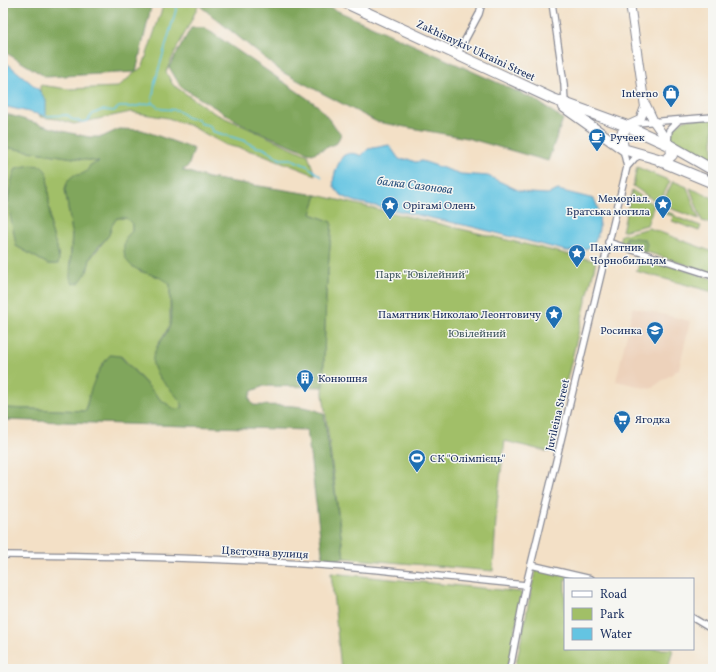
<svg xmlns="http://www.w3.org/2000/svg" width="716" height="672" font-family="Vollkorn,serif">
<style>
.built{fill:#edd2bb}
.green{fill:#a1bf67;stroke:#5e7762;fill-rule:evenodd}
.forest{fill:#80a65c;stroke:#4e6a5d}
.water{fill:#64c4e2;stroke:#407aa0}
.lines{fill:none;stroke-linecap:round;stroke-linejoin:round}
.stream{stroke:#64c4e2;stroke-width:1.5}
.street-casing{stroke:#878892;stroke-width:8}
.secondary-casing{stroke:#878892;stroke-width:10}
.highway-casing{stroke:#878892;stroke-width:12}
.street{stroke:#fff;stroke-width:5.5}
.secondary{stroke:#fff;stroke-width:8}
.highway{stroke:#fff;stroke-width:10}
.labels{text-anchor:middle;stroke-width:3;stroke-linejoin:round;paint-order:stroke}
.street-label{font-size:11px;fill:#1b2f5e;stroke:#f6f6f2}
.poi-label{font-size:11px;fill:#1b2f5e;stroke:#f6f6f2;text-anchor:start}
.park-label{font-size:11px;fill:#435a61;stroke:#f6f6f2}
.water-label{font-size:12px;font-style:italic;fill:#2d547f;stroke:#f6f6f2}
</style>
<rect width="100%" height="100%" fill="#f6f6f2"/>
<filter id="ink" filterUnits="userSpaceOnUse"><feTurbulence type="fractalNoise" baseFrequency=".025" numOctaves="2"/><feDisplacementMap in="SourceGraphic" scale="8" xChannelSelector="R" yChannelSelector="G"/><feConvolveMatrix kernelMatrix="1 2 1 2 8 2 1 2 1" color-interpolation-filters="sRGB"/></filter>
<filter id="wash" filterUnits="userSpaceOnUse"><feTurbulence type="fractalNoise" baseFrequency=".012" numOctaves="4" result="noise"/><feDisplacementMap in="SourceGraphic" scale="16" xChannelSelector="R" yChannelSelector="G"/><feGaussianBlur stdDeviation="0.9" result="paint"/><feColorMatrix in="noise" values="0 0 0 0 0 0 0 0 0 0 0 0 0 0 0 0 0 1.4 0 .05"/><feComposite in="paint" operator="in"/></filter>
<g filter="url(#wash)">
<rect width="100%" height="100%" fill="#f3e0c6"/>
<path class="built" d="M633 307 690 321 679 369 650 389 616 381Z"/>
<path class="green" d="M164 3H199C190 27 175 48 166 72L173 85 214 113 308 155 315 175 259 153 226 145 191 126 168 118 131 112 74 124 57 119 40 117V85L68 89 118 87 143 66Z
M713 117V165L673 142 669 137 671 130 684 120Z
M3 147 100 162 81 175 68 180 65 189 72 232 70 263 87 272 90 259 109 235 112 225 117 218H126L132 224V231L126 237 139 271 164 278 170 284V325L157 346 159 378 179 397 183 408 176 410 161 400 121 356 102 364 87 403 86 411 3 408ZM47 173 51 230 57 248 59 260 57 264H48L16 246 14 232Z
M637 167 670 181 659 204 633 186Z
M673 181 687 187 699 219 661 205Z
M690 188 713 198V225L702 221Z
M632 190 654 205 647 225 622 231Z
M317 195 596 261 549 452 505 441 497 503 493 571 344 558 323 394 326 295 332 222 311 214Z
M664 211 673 214 678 218 701 226 699 231 672 221 673 216 663 213Z
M649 228 713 252 712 273 619 243 621 235Z
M635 254 713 279V292L636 271 639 266Z
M536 567 591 579H565V649H673L668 669H515Z
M331 573 520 592 522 594 508 669H341Z"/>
<path class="forest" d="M3 3H152L136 72 46 77 3 51Z
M201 3H320L534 99 563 119 548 161 467 138 377 122 282 72 200 6Z
M191 28H205L317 105 341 134 337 143 312 154 247 127 181 87 169 67Z
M3 113 62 131 89 137H102L119 129 142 130 194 149 188 167 182 170 208 178 317 195 311 214 332 222 326 295 323 387 264 386 252 391 249 398 253 405C273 406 307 403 324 414L344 558 333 561 323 560 307 430 3 420V408L86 411C88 392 98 368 110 355L120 356 161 400 176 410 183 407C176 390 158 383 153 365 150 350 166 338 170 325 172 315 170 296 170 284 156 271 126 275 124 251 123 242 126 237 132 231V224L126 218H117L112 225 109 235 94 252 90 259 87 272 79 283 73 284 70 278 72 232 65 189 68 180 74 175C82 175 87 173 90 165L99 162 3 147Z
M31 165 42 166 47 173 51 230 57 248 59 260 58 264H48L16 246C11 211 2 204 16 168Z
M626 237 645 239 647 244 645 253 633 249 632 246 625 243Z"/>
<path class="water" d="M3 60 38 89 46 100V116L3 106Z
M389 145 399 159 402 160 408 159 415 162 422 161 461 174 488 176 520 191 529 193 548 194 558 190 594 199C601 211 602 235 592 245 586 251 575 251 567 251L473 227 357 202C348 199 337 195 334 186 331 179 339 161 343 156 348 152 357 153 361 156L368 149Z"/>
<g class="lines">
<path class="stream" d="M152 102 155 82 178 3
M45 116 68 115 71 119 83 122 87 121 93 114 102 110 114 111 119 107H132L152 103 161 109 177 110 188 118 198 119 200 123 210 126 212 131 245 141 256 147 263 148 280 159H291L307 166 322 177"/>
</g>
</g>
<g filter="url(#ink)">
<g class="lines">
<g class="street-casing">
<path id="street" d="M552 3 564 84 565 103
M457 55 479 14 482 3
M636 123 713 117
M668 142 669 130 678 121
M627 167 635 158 641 155
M608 242 713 276
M3 555C117 556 231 558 345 567 405 572 465 579 526 585
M531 565 591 579
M693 618 713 630
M510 669 526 585 627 167 623 149"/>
</g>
<g class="secondary-casing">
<path id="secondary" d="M646 105 654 122 670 145
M627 126 640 120 645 107 630 3"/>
</g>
<g class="highway-casing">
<path id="highway" d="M346 3 553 99 627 126 671 146 713 170
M564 107 623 149 665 161 672 155 671 146
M623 149 621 135 627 126
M660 161 713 183"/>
</g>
<use href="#street" class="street"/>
<use href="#secondary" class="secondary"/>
<use href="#highway" class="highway"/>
</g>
</g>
<defs>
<g id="shop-pin" transform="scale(0.9)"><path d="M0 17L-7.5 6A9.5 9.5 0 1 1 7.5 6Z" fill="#1f6fb2" stroke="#f6f6f2"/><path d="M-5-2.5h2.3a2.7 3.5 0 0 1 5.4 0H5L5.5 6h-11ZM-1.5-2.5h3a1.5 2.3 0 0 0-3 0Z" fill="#fff"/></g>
<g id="cafe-pin" transform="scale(0.9)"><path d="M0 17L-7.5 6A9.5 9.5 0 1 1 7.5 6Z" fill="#1f6fb2" stroke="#f6f6f2"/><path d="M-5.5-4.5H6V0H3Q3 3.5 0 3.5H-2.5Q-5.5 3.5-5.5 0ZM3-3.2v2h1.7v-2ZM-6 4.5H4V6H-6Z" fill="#fff"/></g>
<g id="sight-pin" transform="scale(0.9)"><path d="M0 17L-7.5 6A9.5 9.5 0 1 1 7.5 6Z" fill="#1f6fb2" stroke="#f6f6f2"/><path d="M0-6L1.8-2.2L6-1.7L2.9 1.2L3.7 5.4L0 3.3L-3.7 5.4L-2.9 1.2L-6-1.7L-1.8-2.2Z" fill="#fff"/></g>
<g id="school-pin" transform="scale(0.9)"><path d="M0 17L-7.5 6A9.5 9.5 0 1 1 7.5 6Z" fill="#1f6fb2" stroke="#f6f6f2"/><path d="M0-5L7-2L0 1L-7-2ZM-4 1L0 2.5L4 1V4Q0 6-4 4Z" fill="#fff"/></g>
<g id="building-pin" transform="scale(0.9)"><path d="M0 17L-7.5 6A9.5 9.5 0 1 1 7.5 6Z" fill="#1f6fb2" stroke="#f6f6f2"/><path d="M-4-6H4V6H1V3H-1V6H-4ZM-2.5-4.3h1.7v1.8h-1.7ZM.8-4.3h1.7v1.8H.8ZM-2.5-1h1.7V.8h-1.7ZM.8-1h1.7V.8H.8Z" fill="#fff"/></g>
<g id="supermarket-pin" transform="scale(0.9)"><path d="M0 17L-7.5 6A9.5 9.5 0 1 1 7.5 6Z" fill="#1f6fb2" stroke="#f6f6f2"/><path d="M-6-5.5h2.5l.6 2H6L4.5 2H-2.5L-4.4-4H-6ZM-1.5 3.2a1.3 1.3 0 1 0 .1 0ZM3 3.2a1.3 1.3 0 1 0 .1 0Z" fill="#fff"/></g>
<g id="stadium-pin" transform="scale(0.9)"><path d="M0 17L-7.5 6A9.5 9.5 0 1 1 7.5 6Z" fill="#1f6fb2" stroke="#f6f6f2"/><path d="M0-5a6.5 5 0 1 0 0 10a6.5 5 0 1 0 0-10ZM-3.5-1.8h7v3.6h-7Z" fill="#fff"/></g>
</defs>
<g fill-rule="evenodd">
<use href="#shop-pin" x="671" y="93"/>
<use href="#cafe-pin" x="597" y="137"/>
<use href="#sight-pin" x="663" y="204"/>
<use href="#sight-pin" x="390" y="205"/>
<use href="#sight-pin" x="577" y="253"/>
<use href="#sight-pin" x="554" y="314"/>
<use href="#school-pin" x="655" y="330"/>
<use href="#building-pin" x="305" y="378"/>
<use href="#supermarket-pin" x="622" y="419"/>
<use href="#stadium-pin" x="417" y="458"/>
</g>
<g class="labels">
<g class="street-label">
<text transform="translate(476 50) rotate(25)" y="4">Zakhisnykiv Ukraini Street</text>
<text transform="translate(557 415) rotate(-77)" y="4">Juvileina Street</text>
<text transform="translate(265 552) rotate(3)" y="4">Цвєточна вулиця</text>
</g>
<g class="poi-label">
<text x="658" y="97" text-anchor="end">Interno</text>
<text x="610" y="141">Ручеек</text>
<text x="650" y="202" text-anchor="end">Меморіал.<tspan x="650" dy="13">Братська могила</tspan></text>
<text x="403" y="209">Орігамі Олень</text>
<text x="590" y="251">Пам'ятник<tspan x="590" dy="13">Чорнобильцям</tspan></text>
<text x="541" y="318" text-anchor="end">Памятник Николаю Леонтовичу</text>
<text x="642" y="334" text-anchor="end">Росинка</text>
<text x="318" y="382">Конюшня</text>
<text x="635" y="423">Ягодка</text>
<text x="430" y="462">СК "Олімпієць"</text>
</g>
<g class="park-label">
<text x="422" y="278">Парк "Ювілейний"</text>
<text x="477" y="337">Ювілейний</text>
</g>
<g class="water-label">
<text transform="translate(415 185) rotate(7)" y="4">балка Сазонова</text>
</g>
</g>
<rect width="716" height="672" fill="none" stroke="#f6f6f2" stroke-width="16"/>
<rect x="564" y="578" width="130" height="72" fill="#f6f6f2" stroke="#9ea6b7"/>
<rect x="572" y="591" width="20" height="6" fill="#ffffff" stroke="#9ea6b7"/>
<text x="600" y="598" font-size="12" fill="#1b2f5e">Road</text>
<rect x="572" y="608" width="20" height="12" fill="#a1bf67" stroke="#9ea6b7"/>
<text x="600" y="618" font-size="12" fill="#1b2f5e">Park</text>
<rect x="572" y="628" width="20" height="12" fill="#64c4e2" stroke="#9ea6b7"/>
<text x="600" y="638" font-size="12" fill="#1b2f5e">Water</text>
</svg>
